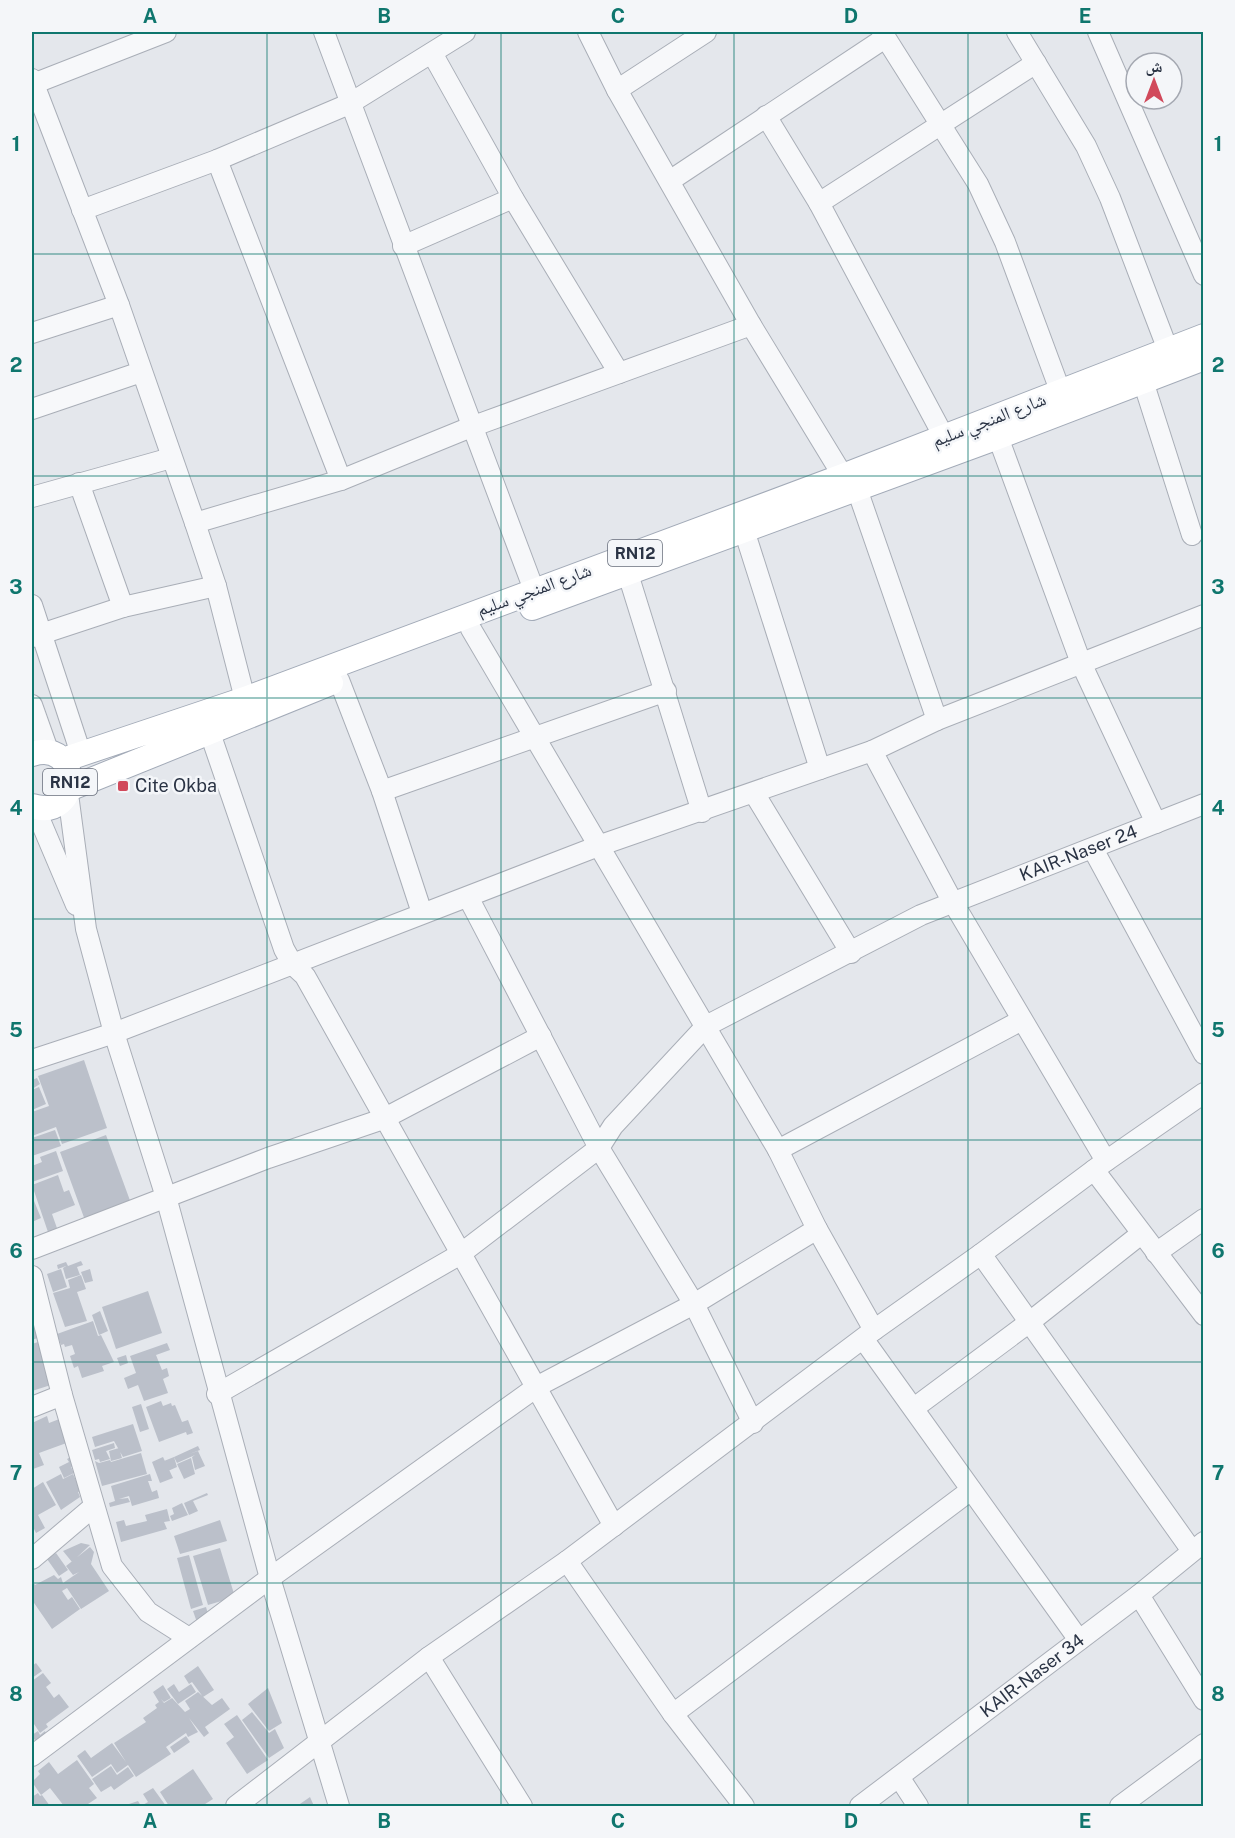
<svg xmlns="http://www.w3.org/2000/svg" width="1235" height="1838" font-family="'Public Sans','Noto Naskh Arabic',sans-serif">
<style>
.building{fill:#bbc0ca}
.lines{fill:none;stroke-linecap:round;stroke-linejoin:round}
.minor-casing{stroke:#a9aeb7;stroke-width:22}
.major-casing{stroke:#a3abb8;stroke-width:26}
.minor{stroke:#f7f8fa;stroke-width:20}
.major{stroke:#fff;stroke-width:24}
.grid{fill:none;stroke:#0f766e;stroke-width:1.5;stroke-opacity:0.55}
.poi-dot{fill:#d1495b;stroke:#f4f6f9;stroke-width:2}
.labels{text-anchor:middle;stroke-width:5;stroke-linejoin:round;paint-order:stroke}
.shield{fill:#f4f6f9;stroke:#676e7b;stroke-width:1.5}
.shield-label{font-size:16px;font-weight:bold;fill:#2b3445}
.street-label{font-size:18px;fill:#2b3445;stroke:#f4f6f9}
.poi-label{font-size:18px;fill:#2b3445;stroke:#f4f6f9;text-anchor:start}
.neatline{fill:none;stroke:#0f766e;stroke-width:2}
.grid-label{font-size:20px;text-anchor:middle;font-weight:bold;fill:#0f766e}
</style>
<rect width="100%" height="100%" fill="#e4e7ec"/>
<path class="building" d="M84 1060 107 1128 62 1144 56 1127 32 1136V1112L49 1106 38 1076Z
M37 1078 40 1084 32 1089V1080Z
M39 1087 46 1104 32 1110V1090Z
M55 1130 61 1146 32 1156V1138Z
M106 1135 132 1206 86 1223 60 1152Z
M56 1151 63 1171 32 1182V1166L42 1162 40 1157Z
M58 1175 64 1192 69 1190 75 1205 52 1214 58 1231 49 1235 32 1185Z
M32 1196 41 1218 32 1222Z
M81 1261 83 1265 77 1267 80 1275 66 1279 63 1268 66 1266 58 1269 57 1265 66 1262 68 1266Z
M61 1269 67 1287 53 1292 47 1274Z
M90 1269 93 1281 85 1283 81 1272Z
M81 1275 86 1289 77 1292 87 1321 65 1327 53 1293 70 1288 68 1280Z
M148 1291 162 1333 116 1349 102 1307Z
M32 1294 43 1336 32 1340Z
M100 1311 108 1331 99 1335 92 1315Z
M93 1321 98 1336 101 1335 114 1362 102 1366 104 1371 82 1378 78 1366 74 1368 70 1356 75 1354 72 1345 65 1347 64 1344 61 1345 57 1334Z
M41 1341 54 1384 32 1391V1344Z
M167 1343 170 1350 156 1355 162 1370 167 1368 169 1376 163 1379 168 1393 144 1401 138 1385 128 1389 124 1378 136 1373 130 1356Z
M126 1355 128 1363 120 1366 117 1358Z
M161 1401 163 1406 171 1403 172 1406 175 1405 182 1422 188 1420 193 1433 187 1435 186 1432 159 1442 146 1407Z
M141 1404 149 1429 140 1432 132 1407Z
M47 1416 49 1423 62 1418 72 1441 39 1453 44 1465 33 1469 34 1473 32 1474V1423Z
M133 1424 142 1451 123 1457 114 1441 95 1447 92 1437Z
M114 1443 115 1448 106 1451 110 1459 100 1462 99 1459 95 1460 92 1450Z
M198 1446 200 1450 189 1454 198 1451 205 1466 195 1470 192 1457 195 1455 177 1463 174 1457Z
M119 1448 122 1458 111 1461 109 1451Z
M141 1453 147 1474 102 1486 95 1461 99 1463 110 1460 111 1462Z
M76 1454 80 1462 71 1467 74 1473 64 1478 59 1467 69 1462 67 1459Z
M163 1457 173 1478 160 1483 152 1462Z
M174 1457 177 1467 168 1471 164 1461Z
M191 1458 195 1474 184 1479 177 1464Z
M61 1474 63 1479 73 1474 81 1491 78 1492 80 1497 61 1510 46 1482Z
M150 1474 152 1481H148L152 1492 157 1490 159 1498 132 1506 129 1496 119 1499 128 1498 130 1502 110 1507 109 1503 115 1501 111 1486Z
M43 1482 56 1505 38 1515 45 1528 36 1533 32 1525V1489Z
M207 1493 208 1495 193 1501 198 1511 189 1515 184 1503Z
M182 1503 188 1515 172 1521 170 1516 174 1514 172 1508Z
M167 1509 170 1521 164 1522 167 1529 121 1542 116 1522 124 1520 126 1526 147 1521 145 1515Z
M220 1520 227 1541 180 1554 174 1536Z
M81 1543 90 1545 72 1562 63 1551Z
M90 1547 94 1552 91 1564 109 1591 81 1609 67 1588 62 1591 68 1600 72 1597 80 1609 52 1629 32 1600V1580L35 1585 54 1575 58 1579 61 1577 63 1583 79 1572 73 1575 66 1566Z
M220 1548 235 1597 208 1605 193 1556Z
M56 1553 68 1570 59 1576 47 1559Z
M189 1555 203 1605 191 1609 177 1558Z
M206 1607 210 1621 199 1628 193 1611Z
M36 1663 42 1671 32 1678V1666Z
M198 1666 214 1690 203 1697 192 1682 189 1684 184 1676Z
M43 1673 51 1683 46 1687 54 1698 59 1694 69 1707 46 1724 48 1727 40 1733 32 1721V1681Z
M174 1684 179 1692 191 1684 196 1692 178 1704 167 1689Z
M163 1685 171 1698 164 1702 161 1699 164 1703 172 1698 185 1712 190 1709 185 1701 198 1692 212 1705 222 1698 230 1709 205 1727 209 1733 204 1737 189 1718 198 1732 188 1737 186 1733 166 1747 171 1754 136 1777 128 1765 117 1773 111 1764 92 1777 77 1756 85 1750 91 1758 112 1743 126 1762 114 1743 146 1722 143 1718 157 1708 155 1705 159 1702 153 1692Z
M268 1688 282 1723 269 1731 248 1704Z
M252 1712 269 1733 275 1729 284 1748 269 1758 242 1720Z
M237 1715 268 1760 247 1774 226 1743 234 1737 224 1724Z
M38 1731 40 1735 45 1731 46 1734 39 1748 32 1735Z
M186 1736 190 1742 174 1753 170 1747Z
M77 1760 94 1784 89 1788 97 1798 85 1806H64L50 1788 41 1795 32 1782 40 1774 38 1771 49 1762 58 1774Z
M111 1766 117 1775 128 1767 134 1776 114 1790 111 1786 101 1792 92 1779Z
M193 1769 213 1799 202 1806H169L160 1792Z
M153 1788 166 1806H123L138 1801 141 1806 148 1802 143 1794Z
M38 1793 40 1796 42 1795 50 1806H32V1797Z
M310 1797 314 1806H297Z"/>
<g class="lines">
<g class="minor-casing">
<g id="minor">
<path d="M324 32 534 590"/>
<path d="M588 32 617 90 751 325 843 476"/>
<path d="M882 32 978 184 1005 242 1061 393"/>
<path d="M1017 32 1086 146 1110 198 1168 350"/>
<path d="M1098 32 1204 275"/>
<path d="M432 53 513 198 619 373"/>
<path d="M32 79 119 305 195 523 216 586 245 699"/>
<path d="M33 84 166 32"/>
<path d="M617 90 706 32"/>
<path d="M766 116 819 203 944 437"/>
<path d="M217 160 341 480"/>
<path d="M671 180 885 38"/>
<path d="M819 203 1036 63"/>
<path d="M82 210 217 160 349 104 465 32"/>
<path d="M403 246 513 198"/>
<path d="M32 333 119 305"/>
<path d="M1143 381 1192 535"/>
<path d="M32 409 141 372"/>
<path d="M998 437 1081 663 1156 823"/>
<path d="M79 483 123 607"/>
<path d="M857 489 937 720"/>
<path d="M32 497 171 458"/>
<path d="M195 523 341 480 471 427 751 325"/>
<path d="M744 530 820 769"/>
<path d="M628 574 702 812"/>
<path d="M32 605 81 754"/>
<path d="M471 629 778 1150 817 1229 874 1330"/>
<path d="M32 637 123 607 216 586"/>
<path d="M339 680 382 791 422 913"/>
<path d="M32 705 49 753"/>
<path d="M210 733 284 949 293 965 305 976 614 1526"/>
<path d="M872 751 951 899 1106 1161"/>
<path d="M382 791 666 691"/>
<path d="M754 793 851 953"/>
<path d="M68 794 86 929 114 1033 166 1197 270 1578 339 1806"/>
<path d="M34 806 76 905"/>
<path d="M1093 849 1204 1054"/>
<path d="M468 897 599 1148 694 1304 753 1423"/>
<path d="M32 1060 114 1033 601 845 872 751 937 720 1204 615"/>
<path d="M778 1150 1022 1020"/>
<path d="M1094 1170 1204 1315"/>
<path d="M32 1249 268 1158 383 1119 541 1036"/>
<path d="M1156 1253 1204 1219"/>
<path d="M981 1254 1192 1551"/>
<path d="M32 1276 62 1395 112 1566 148 1612 189 1638"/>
<path d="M864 1340 1079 1640"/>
<path id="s1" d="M217 1394 459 1255 599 1148 613 1126 706 1026 921 915 1204 804"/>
<path d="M32 1407 62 1395"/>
<path d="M914 1408 1031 1321 1141 1234"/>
<path d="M32 1559 93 1507"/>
<path d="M567 1561 673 1714 744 1806"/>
<path d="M1139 1595 1204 1700"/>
<path d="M429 1657 522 1806"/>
<path d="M673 1714 971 1490"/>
<path d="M32 1756 270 1578 538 1386 694 1304 817 1229"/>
<path d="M899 1777 918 1806"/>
<path d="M236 1806 429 1657 567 1561 874 1330 981 1254 1106 1161 1204 1093"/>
<path id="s2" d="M860 1806 1139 1595 1204 1542"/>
<path d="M1120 1806 1204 1744"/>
</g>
</g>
<g class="major-casing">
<path id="major" d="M532 608 998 437 1204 358
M32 754C82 738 82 822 32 806
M63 760 245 699 843 476 1204 336
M69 789 331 683"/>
</g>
<use href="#minor" class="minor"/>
<use href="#major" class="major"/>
</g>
<path class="grid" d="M267 32V1806M501 32V1806M734 32V1806M968 32V1806M32 254H1204M32 476H1204M32 698H1204M32 919H1204M32 1140H1204M32 1362H1204M32 1583H1204"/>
<rect class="poi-dot" x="117" y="780" width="12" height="12" rx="3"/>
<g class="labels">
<g class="shield">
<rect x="608" y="540" width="54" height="26" rx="4.5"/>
<rect x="43" y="769" width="54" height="26" rx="4.5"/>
</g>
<g class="shield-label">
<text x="635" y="559">RN12</text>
<text x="70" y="788">RN12</text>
</g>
<g class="street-label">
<text transform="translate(989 420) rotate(-21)" y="6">شارع المنجي سليم</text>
<text transform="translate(534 590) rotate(-20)" y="6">شارع المنجي سليم</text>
<text dy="6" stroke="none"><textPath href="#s1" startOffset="1029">KAIR-Naser 24</textPath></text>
<text dy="6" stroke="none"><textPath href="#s2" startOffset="216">KAIR-Naser 34</textPath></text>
</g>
<g class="poi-label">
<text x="135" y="792">Cite Okba</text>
</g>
</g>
<rect width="1235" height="1838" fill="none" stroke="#f4f6f9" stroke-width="66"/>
<g transform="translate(1154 81)"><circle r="28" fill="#f4f6f9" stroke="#a4a8b1" stroke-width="1.5"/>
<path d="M0-4.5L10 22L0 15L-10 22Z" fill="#d1495b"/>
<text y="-9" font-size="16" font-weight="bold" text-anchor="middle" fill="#2b3445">ش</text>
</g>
<rect x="33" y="33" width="1169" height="1772" class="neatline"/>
<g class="grid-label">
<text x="150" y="23">A</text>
<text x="384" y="23">B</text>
<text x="618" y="23">C</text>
<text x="851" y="23">D</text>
<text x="1085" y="23">E</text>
<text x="16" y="151">1</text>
<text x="1218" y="151">1</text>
<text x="16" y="372">2</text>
<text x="1218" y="372">2</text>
<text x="16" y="594">3</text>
<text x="1218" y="594">3</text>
<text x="16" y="815">4</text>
<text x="1218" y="815">4</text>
<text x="16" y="1037">5</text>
<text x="1218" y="1037">5</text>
<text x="16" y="1258">6</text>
<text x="1218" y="1258">6</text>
<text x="16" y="1480">7</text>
<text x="1218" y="1480">7</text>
<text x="16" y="1701">8</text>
<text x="1218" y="1701">8</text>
<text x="150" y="1828">A</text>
<text x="384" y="1828">B</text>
<text x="618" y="1828">C</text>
<text x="851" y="1828">D</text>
<text x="1085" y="1828">E</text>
</g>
</svg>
